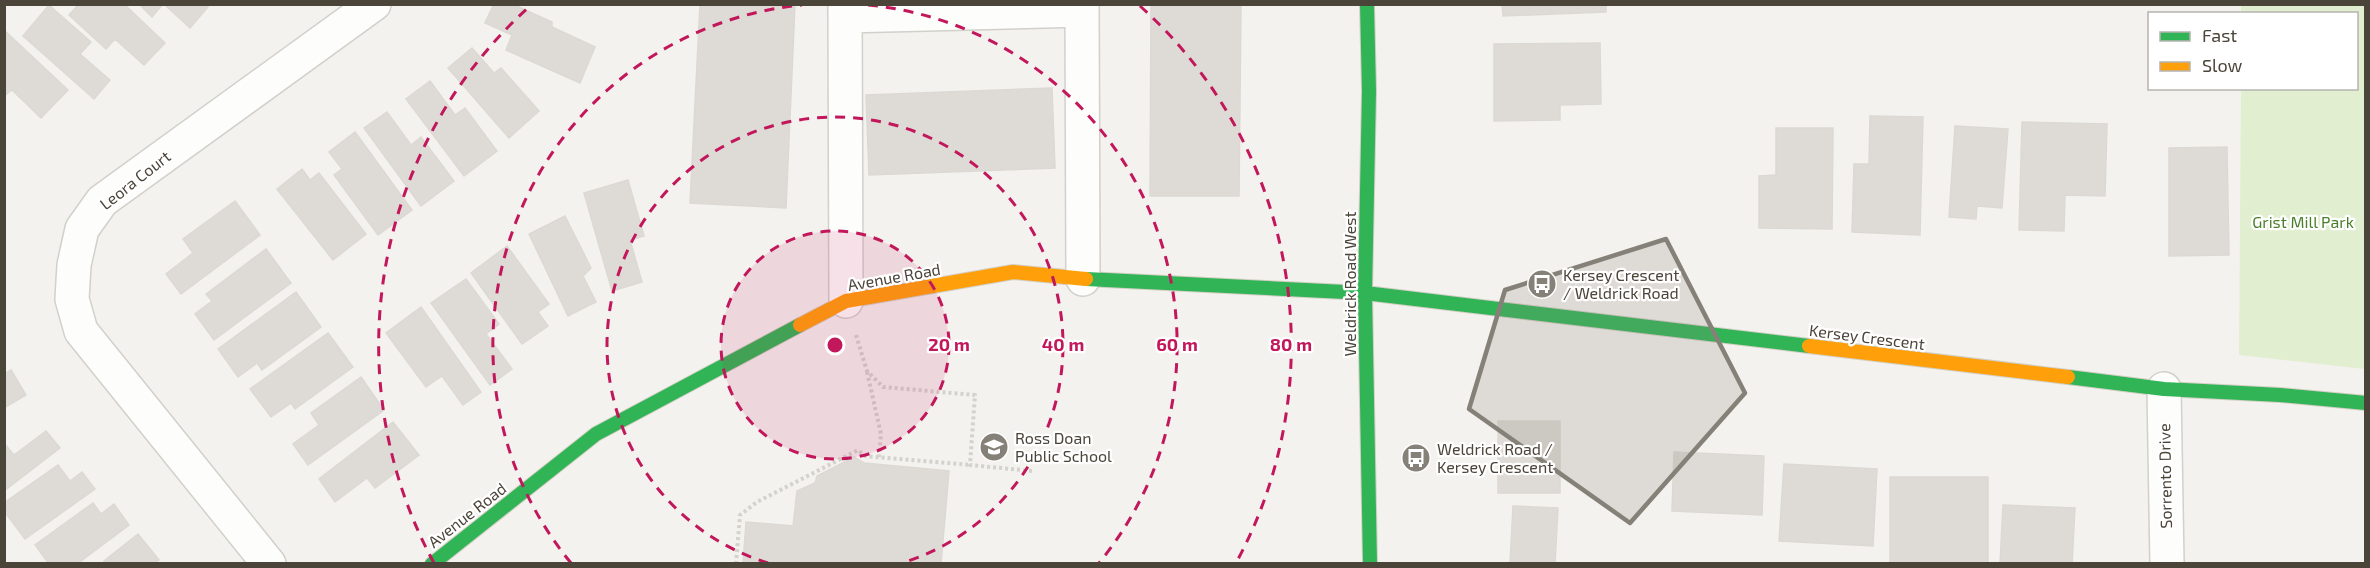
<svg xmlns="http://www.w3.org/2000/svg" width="2370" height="568" font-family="'Exo 2',sans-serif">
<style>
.green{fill:#e1eecf}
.building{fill:#dedbd6;stroke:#dcd9d4;stroke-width:1.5}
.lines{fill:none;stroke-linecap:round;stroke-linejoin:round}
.street-casing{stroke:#d2d0cb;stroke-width:36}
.fast-casing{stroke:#d3cfc5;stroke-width:16}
.slow-casing{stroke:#d3cfc5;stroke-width:16}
.path{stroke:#d3d2cc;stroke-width:4;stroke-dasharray:3 3;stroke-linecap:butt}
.street{stroke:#fdfdfc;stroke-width:33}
.fast{stroke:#30b455;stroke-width:14}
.slow{stroke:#ff9f0a;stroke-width:14}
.marked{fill:#868178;fill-opacity:0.2;stroke:#868178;stroke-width:4.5;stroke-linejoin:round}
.ring{fill:none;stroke:#c2185b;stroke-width:3;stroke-dasharray:10 8}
.labels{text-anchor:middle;stroke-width:4.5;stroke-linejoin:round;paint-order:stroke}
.street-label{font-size:16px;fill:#4b4439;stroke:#fff}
.park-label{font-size:16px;fill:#4a7f2a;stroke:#fff}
.poi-label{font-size:16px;fill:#4b4439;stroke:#fff;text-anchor:start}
.centre{fill:#c2185b;stroke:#fff;stroke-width:3}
.ring-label{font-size:18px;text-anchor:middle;font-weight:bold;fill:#c2185b;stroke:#fff;stroke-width:4.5;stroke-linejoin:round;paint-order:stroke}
</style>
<rect width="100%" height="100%" fill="#f4f2ee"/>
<path class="green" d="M2241 5H2365V369L2239 355 2241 89 2356 88V14L2241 13Z"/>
<path class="building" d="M79 4H124L165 43 144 65 115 39 106 49 69 15Z
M139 4H163L152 17Z
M164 4H206L208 7 190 28Z
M494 4H512L552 22V27L595 47 580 83 506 50 512 35 485 23Z
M700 4H795L786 208 690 203Z
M1151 4H1241L1239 196H1150Z
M1502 4H1606V12L1503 16Z
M49 5 91 42 80 54 110 80 94 99 23 36Z
M4 30 68 90 41 118 12 90 4 96Z
M1600 43 1601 104 1560 105V120L1494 121V44Z
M472 48 494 73 501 68 539 111 509 138 448 68Z
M430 81 455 115 465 108 497 151 464 176 406 99Z
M1052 88 1055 168 869 175 866 95Z
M387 112 411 145 421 137 454 181 421 206 364 128Z
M1870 116 1923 117 1920 235 1852 232 1854 164H1869Z
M2022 122 2107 124 2105 196 2065 195 2064 231 2019 230Z
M1955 126 2008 129 2002 208 1977 206 1976 219 1949 217Z
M1776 128H1833L1832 229 1759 228V176L1776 175Z
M355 132 412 210 378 235 334 175 342 169 329 152Z
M2227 147 2229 255 2169 256V148Z
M302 169 310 180 319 173 366 234 333 260 277 189Z
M628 180 644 236 630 240 642 282 612 291 584 193Z
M235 201 260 235 181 294 166 274 193 253 183 239Z
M565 216 591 268 583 276 596 302 568 316 529 234Z
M507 246 549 304 538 312 548 326 522 344 471 273Z
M266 249 291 283 214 340 195 314 212 301 206 294Z
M466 279 499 324 486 334 512 369 490 385 431 303Z
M296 292 321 327 262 370 257 363 238 377 218 349Z
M421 307 481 392 463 405 442 376 426 387 386 333Z
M328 333 353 367 295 409 291 403 271 417 250 389Z
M11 370 26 395 4 408V374Z
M361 377 384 410 308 465 293 444 319 425 311 413Z
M1498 421H1560V493H1498Z
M393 422 419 455 375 488 367 478 335 502 319 479Z
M46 431 60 448 4 491V443L14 455Z
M1674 452 1764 456 1762 515 1672 511Z
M854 457 864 463 949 471 941 564H743L746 522 793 526 797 491 815 483 817 476Z
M1784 464 1877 469 1873 546 1779 541Z
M58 465 70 481 82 472 95 489 25 539 4 511V503Z
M1890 477H1988V564H1890Z
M93 503 101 514 114 504 129 525 77 564H49L35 545Z
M2003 505 2075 508 2072 564H2000Z
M1513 506 1558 508 1555 564H1510Z
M138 534 159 560 154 564H106L104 561Z"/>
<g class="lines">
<g class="street-casing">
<path id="street" d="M845 4 846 301
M1082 4 1083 279
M845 16 1082 10
M2164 389 2167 564
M269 564 81 331 72 299 74 265 82 229 102 201 374 4"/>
</g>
<g class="fast-casing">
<path id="fast" d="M1367 4 1369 91 1365 293 1370 564
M1086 279 1365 293 1809 346
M2068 377 2164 389 2280 395 2366 403
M432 564 596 434 800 325"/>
</g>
<g class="slow-casing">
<path id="slow" d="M800 325 846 301 1013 272 1086 279
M1809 346 2068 377"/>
</g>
<path class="path" d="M856 335 867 371 883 387 975 395 970 465 1032 471
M867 372 881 434 879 457
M736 564 740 515 757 502 858 450 865 456 970 465"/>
<use href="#street" class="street"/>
<use href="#fast" class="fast"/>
<use href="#slow" class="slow"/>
</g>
<path class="marked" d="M1666 239 1745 393 1630 523 1469 409 1505 290Z"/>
<circle cx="835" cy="345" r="114" fill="#c2185b" fill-opacity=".12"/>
<g class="ring">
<circle cx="835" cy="345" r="114"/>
<path d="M768 563A228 228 0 1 1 902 563"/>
<path d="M571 563A342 342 0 0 1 802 5M868 5A342 342 0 0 1 1099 563"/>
<path d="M434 563A456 456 0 0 1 530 6M1140 6A456 456 0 0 1 1236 563"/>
</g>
<defs>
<g id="bus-disc" transform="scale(1.5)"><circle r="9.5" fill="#868178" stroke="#fff"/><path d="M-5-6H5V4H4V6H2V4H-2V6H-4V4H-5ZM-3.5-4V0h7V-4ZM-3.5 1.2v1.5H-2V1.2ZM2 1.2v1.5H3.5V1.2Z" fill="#fff"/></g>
<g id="school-disc" transform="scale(1.5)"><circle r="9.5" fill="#868178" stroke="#fff"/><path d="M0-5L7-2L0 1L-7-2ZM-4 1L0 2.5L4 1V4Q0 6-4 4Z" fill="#fff"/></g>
</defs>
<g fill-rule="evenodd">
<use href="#bus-disc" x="1542" y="284"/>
<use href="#school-disc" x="994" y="447"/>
<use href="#bus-disc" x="1416" y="458"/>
</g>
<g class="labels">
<g class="street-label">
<text transform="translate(135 180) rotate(-38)" y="6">Leora Court</text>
<text transform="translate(894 277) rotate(-10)" y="6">Avenue Road</text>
<text transform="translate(1350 284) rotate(-90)" y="6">Weldrick Road West</text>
<text transform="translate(1867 337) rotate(7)" y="6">Kersey Crescent</text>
<text transform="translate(2165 476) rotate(-91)" y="6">Sorrento Drive</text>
<text transform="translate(467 515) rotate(-38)" y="6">Avenue Road</text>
</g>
<g class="park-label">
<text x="2303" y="228">Grist Mill Park</text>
</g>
<g class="poi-label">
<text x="1563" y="281">Kersey Crescent<tspan x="1563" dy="18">/ Weldrick Road</tspan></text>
<text x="1015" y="444">Ross Doan<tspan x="1015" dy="18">Public School</tspan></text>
<text x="1437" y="455">Weldrick Road /<tspan x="1437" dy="18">Kersey Crescent</tspan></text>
</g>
</g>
<circle cx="835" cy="345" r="9" class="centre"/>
<g class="ring-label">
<text x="949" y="351">20 m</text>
<text x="1063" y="351">40 m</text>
<text x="1177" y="351">60 m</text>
<text x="1291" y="351">80 m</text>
</g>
<rect width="2370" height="568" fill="none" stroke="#4b4439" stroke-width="12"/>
<rect x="2148" y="12" width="210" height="78" fill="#ffffff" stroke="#b7b4b0" stroke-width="1.5"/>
<rect x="2160" y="32" width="30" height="9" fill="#30b455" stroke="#b7b4b0" stroke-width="1.5"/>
<text x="2202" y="42" font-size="18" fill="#4b4439">Fast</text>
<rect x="2160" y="62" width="30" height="9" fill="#ff9f0a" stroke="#b7b4b0" stroke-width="1.5"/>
<text x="2202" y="72" font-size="18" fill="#4b4439">Slow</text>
</svg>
